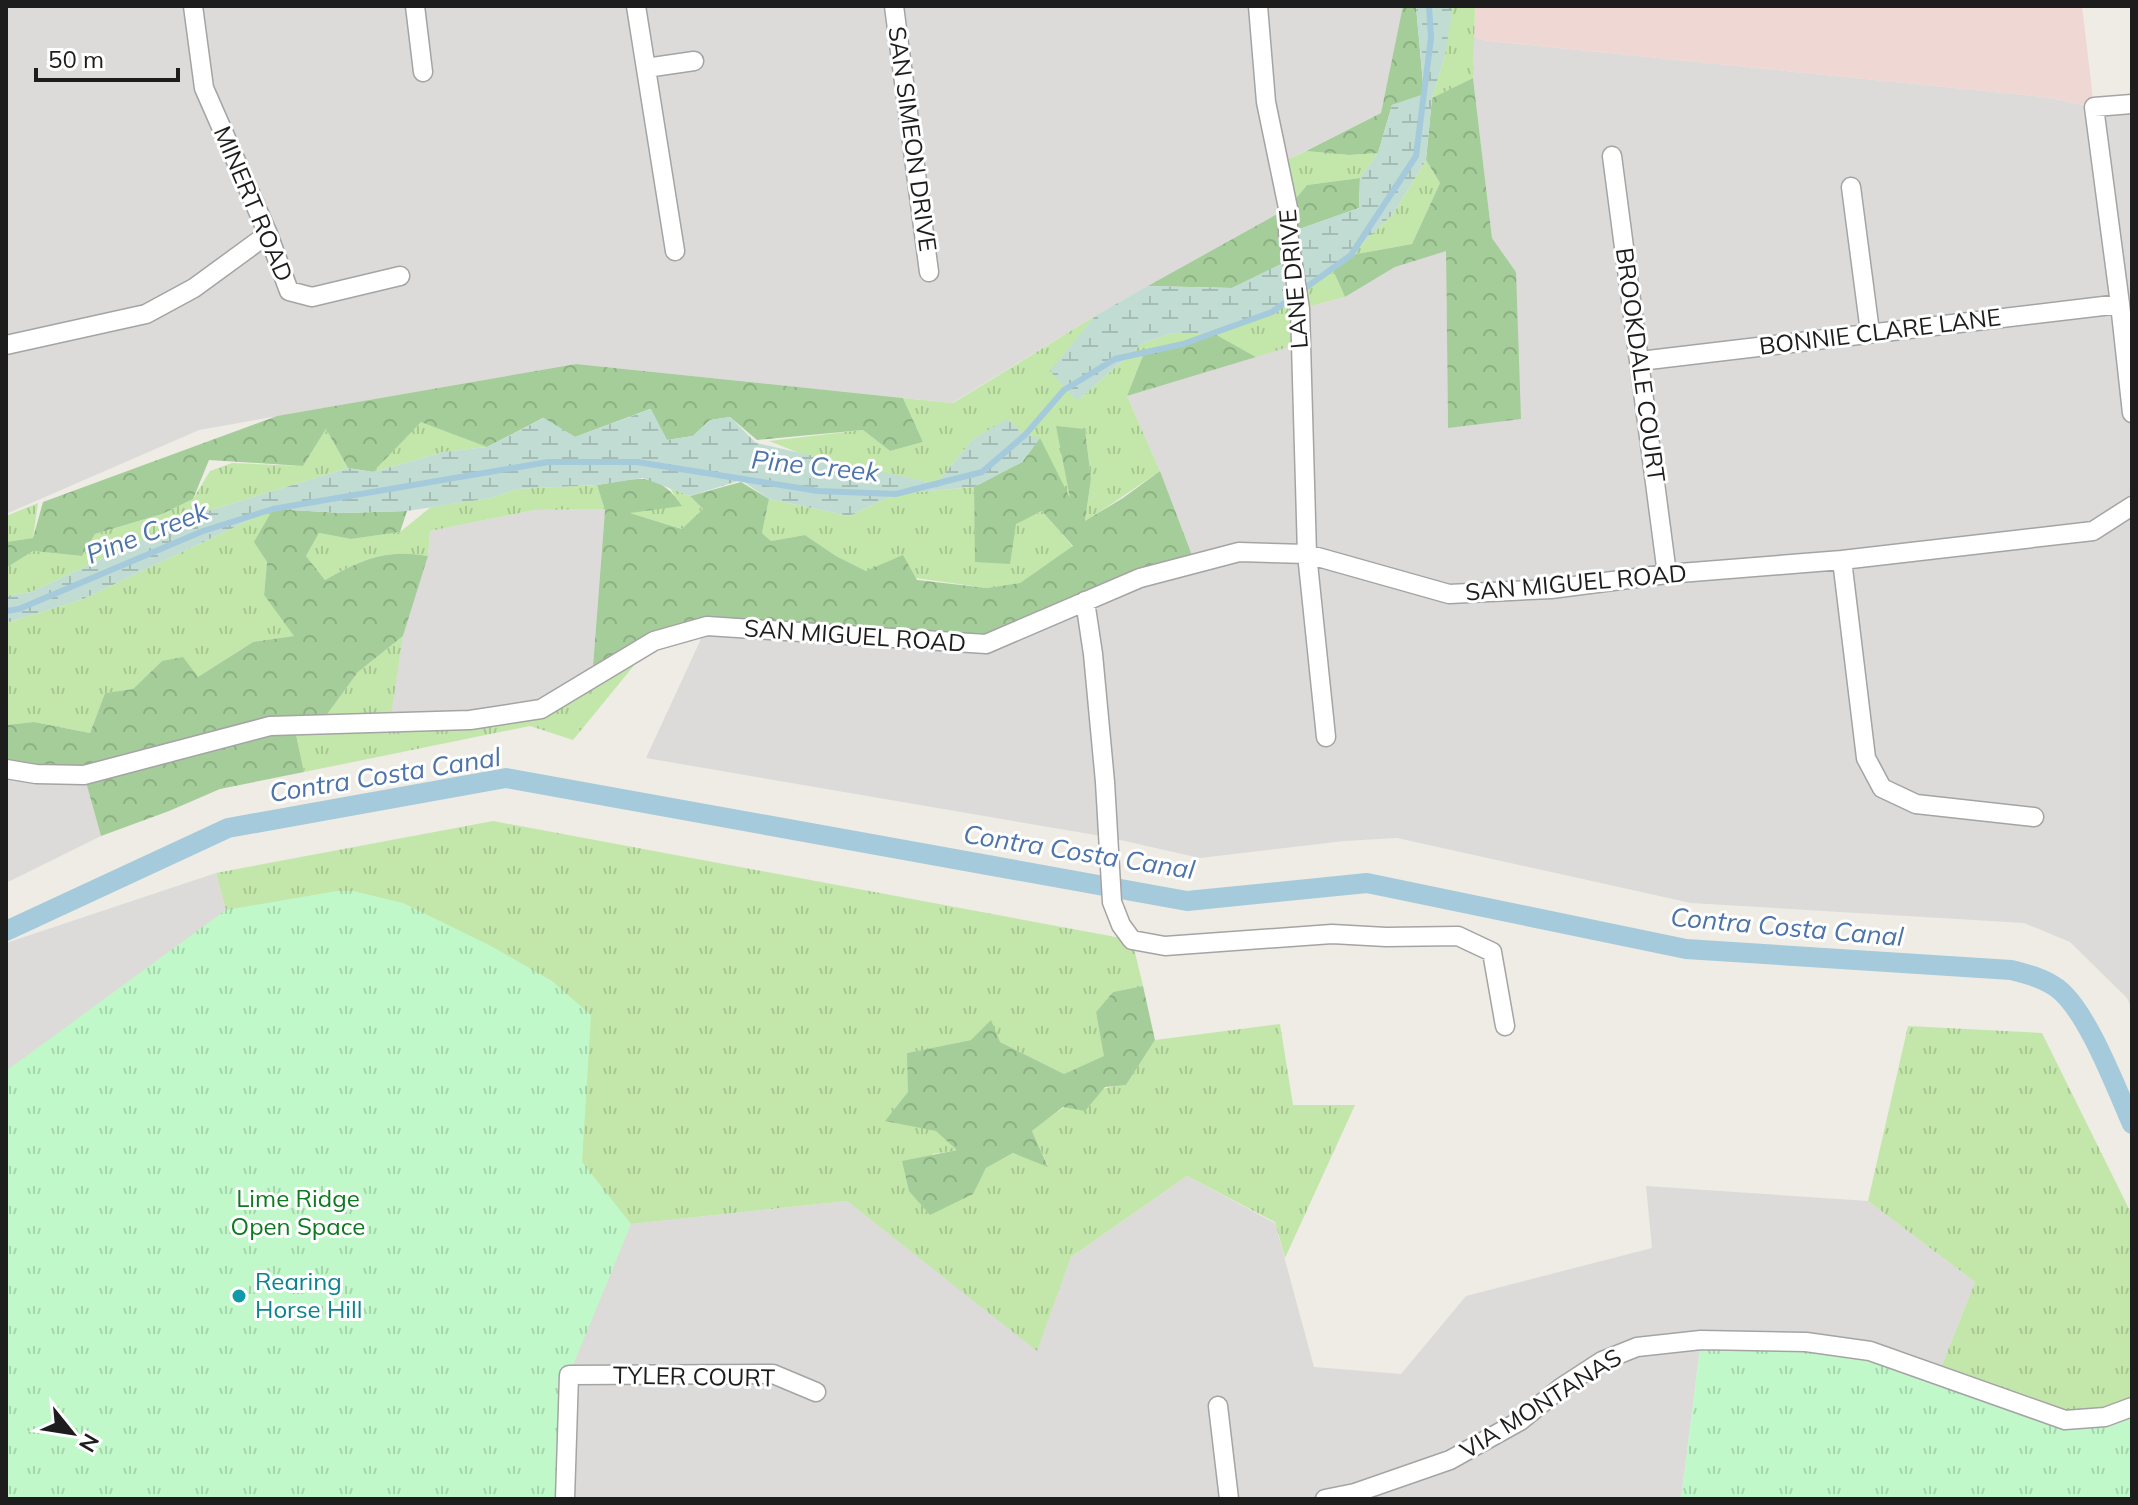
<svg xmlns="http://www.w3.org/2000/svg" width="2138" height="1505" font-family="Mulish,sans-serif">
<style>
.residential{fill:#dcdbda}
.commercial{fill:#efd7d3}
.grass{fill:url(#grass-tufts)}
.forest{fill:url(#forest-crowns)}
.wetland{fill:url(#wetland-marsh)}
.park{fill:url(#park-tufts)}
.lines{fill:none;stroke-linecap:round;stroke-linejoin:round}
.stream{stroke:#a5cadb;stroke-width:6}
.canal{stroke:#a5cadb;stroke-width:20}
.minor-casing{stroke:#a4a4a4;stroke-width:21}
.minor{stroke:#fff;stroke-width:18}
.culture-dot{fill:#0f9aa8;stroke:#fff;stroke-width:3}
.labels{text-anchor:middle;stroke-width:6;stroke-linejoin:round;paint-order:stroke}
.street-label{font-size:24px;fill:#1d1d1d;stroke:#fff}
.park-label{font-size:24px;fill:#0e7920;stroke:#fff}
.culture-label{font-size:24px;fill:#0d838f;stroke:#fff;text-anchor:start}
.water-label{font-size:26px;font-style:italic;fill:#4c73aa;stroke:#fff}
</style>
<defs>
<pattern id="grass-tufts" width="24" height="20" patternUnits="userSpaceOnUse" patternTransform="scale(2)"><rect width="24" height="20" fill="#c3e7aa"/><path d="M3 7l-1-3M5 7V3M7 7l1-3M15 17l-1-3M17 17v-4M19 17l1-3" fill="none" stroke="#a7c692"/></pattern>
<pattern id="forest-crowns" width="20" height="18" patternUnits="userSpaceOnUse" patternTransform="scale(2)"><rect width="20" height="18" fill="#a4cd99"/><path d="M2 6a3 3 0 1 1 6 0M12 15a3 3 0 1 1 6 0" fill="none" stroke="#8db083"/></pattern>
<pattern id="wetland-marsh" width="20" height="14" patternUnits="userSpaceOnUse" patternTransform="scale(2)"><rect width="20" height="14" fill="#c1dcd2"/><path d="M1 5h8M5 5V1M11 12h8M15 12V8" fill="none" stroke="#a5bcb4"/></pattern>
<pattern id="park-tufts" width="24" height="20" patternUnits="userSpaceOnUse" patternTransform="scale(2)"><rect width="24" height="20" fill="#c1f8ca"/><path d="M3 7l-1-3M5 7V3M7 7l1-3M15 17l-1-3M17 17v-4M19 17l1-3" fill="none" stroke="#a5d4ad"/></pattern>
</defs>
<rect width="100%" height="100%" fill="#eeece4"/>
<path class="residential" d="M6 6H1403V10L1381 113 1281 163 1288 208 1095 316 952 403 576 364 199 430 6 514Z
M1474 37 1488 41 2045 97 2093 107 2132 104V1009L2127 998 2070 942 2024 923 1691 903 1397 838 1344 841 1200 858 1107 837 646 758 707 626 1195 563 1160 471 1127 396 1300 343V309L1345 297 1395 267 1446 250 1448 428 1516 272 1492 238 1473 79Z
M605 509 592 679 541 709 389 723 403 636 428 556 430 531 535 510Z
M6 769 84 775 101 836 6 883Z
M216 873 226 910 6 1071V943Z
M1187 1176 1275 1223 1314 1367 1401 1374 1466 1296 1652 1248 1646 1186 1868 1201 1975 1282 1938 1375 1701 1340 1681 1499H565L569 1375 631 1224 847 1201 1037 1350 1071 1257Z"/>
<path class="commercial" d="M1475 6H2082L2094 107 2045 97 1488 41 1474 37Z"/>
<path class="grass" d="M1451 6H1475L1473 78 1432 98 1445 55Z
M1306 151 1349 155 1378 153 1360 178 1307 185 1288 208 1280 163Z
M1426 160 1440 183 1412 244 1351 255 1393 214Z
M1332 268 1345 297 1300 309 1301 343 1256 357 1213 333 1183 344 1144 353 1127 396 1160 471 1085 522 1091 479 1085 429 1057 427 1071 502 1025 435 1007 420 973 439 936 484 804 455 769 441 863 430 890 451 923 442 903 398 953 403 1095 316 1051 371 1077 401 1143 343 1173 333 1272 312Z
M421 421 487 447 444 452 373 472Z
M326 429 348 468 198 514 31 592 6 596V568L33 551 82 556 95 534 162 514 193 499 210 471 232 463 303 466Z
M597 485 605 509 535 510 430 531 428 556C384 549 363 559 325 580L306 556 319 533 351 539 400 532 431 507 491 498 517 489Z
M974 487 976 562 1016 523 1043 511 1073 547 1020 583 987 588 866 571 836 556 805 535 771 541 762 533 769 499 849 516 896 494Z
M670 488 690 496 703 509 683 529 627 512 681 506Z
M38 503 33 538 6 542V516Z
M273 509 255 542 267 562 264 595 295 636 253 642 198 677 162 661 133 689 105 693 90 733 34 722 6 725V623L83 599Z
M403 636 390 722 541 709 654 641 573 740 530 726 304 772 294 725 320 724 358 672Z
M493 821 1132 940 1143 986 1113 992 1096 1012 1105 1056 1064 1074 1000 1042 971 1040 908 1053 937 1131 958 1150 932 1154 972 1194 986 1168 1013 1153 1048 1166 1032 1131C1060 1109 1089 1087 1126 1085L1155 1040 1280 1024 1293 1105H1355L1285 1258 1275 1222 1187 1176 1071 1257 1037 1351 847 1201 631 1224 569 1375 6 1499V1071L226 910 216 873Z
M1908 1026 2042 1033 2132 1215V1499H1681L1938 1375 1975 1282 1868 1201Z"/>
<path class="forest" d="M1403 6H1416L1424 95 1392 105 1378 153 1349 155 1306 151 1381 113Z
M1473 78 1492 238 1516 272 1521 419 1448 428 1446 251 1395 267 1345 297 1332 268 1351 255 1412 244 1440 183 1426 160 1432 98Z
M1360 178 1359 208 1288 233 1292 259 1232 288 1148 286 1288 208 1307 185Z
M1213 333 1256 357 1127 396 1144 353 1183 344Z
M576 364 903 398 923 442 890 451 863 430 757 440 730 417 710 420 693 436 667 440 650 409 575 437 543 418 487 447 421 422 373 472 348 468 326 429 303 466 209 460 193 499 162 514 95 534 82 556 33 551 6 568V542L33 538 43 502 277 416Z
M1056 426 1085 429 1091 479 1085 521 1123 498 1160 471 1195 563 986 644 707 626 592 679 605 510 597 485C636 479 657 469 682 506L630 513 682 529 703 509 690 496 741 482 769 499 762 533 771 541 805 535 836 556 866 571 903 555 917 580 987 588 1020 583 1073 546 1042 511 1016 524 1010 564 975 562 974 487 1022 462 1040 438 1070 498Z
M273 509 343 513 407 511 400 532 351 539 319 533 306 556 325 580C363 559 385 549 428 556L403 636 358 672 320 724 294 725 304 772 220 789 169 811 101 836 84 775 6 770V725L34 722 90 733 105 693 133 689 162 661 183 657 198 677 253 642 294 636 264 595 267 562 254 542Z
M1143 986 1155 1040 1126 1085 1105 1087 1085 1111 1063 1107 1032 1131 1048 1167 1013 1153 986 1168 973 1194 930 1215 909 1191 902 1161 957 1150 936 1131 885 1121 908 1092 907 1053 971 1040 991 1020 1000 1042 1064 1074 1104 1056 1096 1012 1113 992Z"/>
<path class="wetland" d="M1416 6H1451L1452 12 1445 55 1432 98 1426 160 1393 214 1351 255 1272 312 1213 333H1173L1143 343 1077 401 1050 371 1095 316 1148 286 1232 288 1291 259 1288 233 1359 208 1360 178 1378 153 1392 105 1424 94Z
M651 409 667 440 693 436 710 420 730 417 756 443 936 484 973 439 1007 419 1025 435 1040 438 1022 462 974 487 896 494 849 516 769 499 741 480 690 496 643 478 597 485 517 489 491 498 407 511 343 513 273 509 83 599 6 623V596L31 592 198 514 348 468 373 472 444 452 487 447 544 418 575 437Z"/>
<path class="park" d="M337 891H353L403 903 491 946 552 981 591 1015 582 1162 631 1224 569 1375 565 1499H6V1071L226 910Z
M1701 1340 1870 1351 2065 1420 2132 1407V1499H1681Z"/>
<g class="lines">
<path class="stream" d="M6 611 19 609 203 531 273 509 548 462H637L818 491 896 494 982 472 1025 435 1064 390 1115 359 1183 344 1272 312 1351 255 1416 156 1431 38 1429 6"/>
<path class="canal" d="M6 931 228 828 506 778 1187 901 1367 883 1686 949 2011 970C2027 974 2043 978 2057 988 2087 1010 2116 1088 2132 1124"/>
<g class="minor-casing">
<path id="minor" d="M193 6 204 88 268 234 289 291 312 297 400 276
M415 6 423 72
M636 6 675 251
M894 6 929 272
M1258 6 1266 102 1288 208V233L1300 309 1307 554 1326 737
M646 68 694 61
M2132 104 2094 107 2120 304 2132 413
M1612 156 1667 574
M1851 187 1870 332
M6 345 146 314 194 288 268 234
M1640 361 2120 304
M1842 560 1866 758 1882 788 1916 804 2034 817
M1085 601 1093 654 1105 782 1112 902 1121 925 1132 940 1165 946 1332 934 1386 937 1458 936 1492 952 1505 1026
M6 769 36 774 84 775 270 726 470 720 541 709 654 641 707 626 986 644 1140 578 1239 552 1307 554 1449 594 1551 589 1667 574 1842 560 2093 531 2132 506
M1218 1406 1229 1499
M565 1499 569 1375 773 1374 816 1392
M1325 1499 1355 1493 1450 1460 1520 1421 1562 1387 1602 1361 1637 1347 1701 1340 1806 1342 1870 1351 2065 1420 2105 1417 2132 1407"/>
</g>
<use href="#minor" class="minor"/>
</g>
<circle class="culture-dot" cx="239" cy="1296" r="8"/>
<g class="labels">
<g class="street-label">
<text transform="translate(912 139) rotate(82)" y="8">SAN SIMEON DRIVE</text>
<text transform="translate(253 204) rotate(67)" y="8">MINERT ROAD</text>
<text transform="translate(1294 279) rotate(-95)" y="8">LANE DRIVE</text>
<text transform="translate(1880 332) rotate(-7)" y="8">BONNIE CLARE LANE</text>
<text transform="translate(1640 365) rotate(82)" y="8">BROOKDALE COURT</text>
<text transform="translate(1576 583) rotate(-5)" y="8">SAN MIGUEL ROAD</text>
<text transform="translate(855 636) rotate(4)" y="8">SAN MIGUEL ROAD</text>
<text transform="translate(694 1377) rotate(1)" y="8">TYLER COURT</text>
<text transform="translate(1541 1404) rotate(-32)" y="8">VIA MONTANAS</text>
</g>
<g class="park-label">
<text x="298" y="1207">Lime Ridge<tspan x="298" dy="28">Open Space</tspan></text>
</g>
<g class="culture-label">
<text x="255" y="1290">Rearing<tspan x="255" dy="28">Horse Hill</tspan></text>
</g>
<g class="water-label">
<text transform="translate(815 466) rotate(6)" y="9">Pine Creek</text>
<text transform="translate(147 533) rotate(-21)" y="9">Pine Creek</text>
<text transform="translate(385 775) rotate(-9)" y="9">Contra Costa Canal</text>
<text transform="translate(1079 852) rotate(9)" y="9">Contra Costa Canal</text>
<text transform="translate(1787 927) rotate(5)" y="9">Contra Costa Canal</text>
</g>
</g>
<rect width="2138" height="1505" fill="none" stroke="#1d1d1d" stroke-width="16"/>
<g transform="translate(72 1433) rotate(120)" stroke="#ffffff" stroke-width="6" paint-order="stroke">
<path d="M0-6L14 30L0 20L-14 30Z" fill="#1d1d1d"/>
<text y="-12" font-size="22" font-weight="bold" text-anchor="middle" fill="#1d1d1d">N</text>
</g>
<path d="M36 68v12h142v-12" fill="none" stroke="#1d1d1d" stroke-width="4"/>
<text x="48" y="68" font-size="24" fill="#1d1d1d" stroke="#ffffff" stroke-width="6" paint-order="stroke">50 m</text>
</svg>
